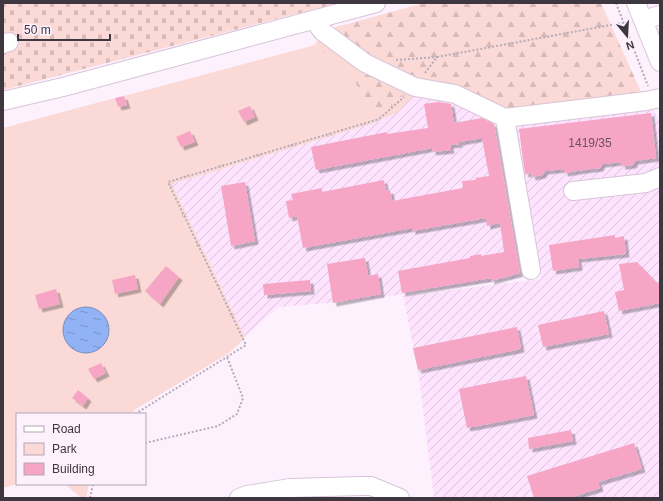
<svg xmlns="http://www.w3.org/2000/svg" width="663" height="501" font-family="Helvetica,sans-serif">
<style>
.industrial{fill:url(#industrial-furrows)}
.grass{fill:url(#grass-tufts)}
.forest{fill:url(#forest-firs)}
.cemetery{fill:url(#cemetery-stones)}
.green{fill:#fbd9d6}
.water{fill:url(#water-ripples);stroke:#788ebe}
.building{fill:#f6a5c5;filter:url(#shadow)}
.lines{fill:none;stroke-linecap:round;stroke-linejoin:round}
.minor-casing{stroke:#d8c4d9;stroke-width:20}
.path{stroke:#b6acb7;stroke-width:2;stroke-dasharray:2 2;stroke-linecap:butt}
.minor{stroke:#fff;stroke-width:18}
.labels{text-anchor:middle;stroke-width:3.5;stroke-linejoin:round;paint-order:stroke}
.number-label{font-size:12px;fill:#6c5260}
</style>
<defs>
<pattern id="industrial-furrows" width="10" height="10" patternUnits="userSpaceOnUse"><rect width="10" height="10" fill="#fde3fe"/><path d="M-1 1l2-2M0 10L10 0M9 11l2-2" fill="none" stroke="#dac3db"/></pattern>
<pattern id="grass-tufts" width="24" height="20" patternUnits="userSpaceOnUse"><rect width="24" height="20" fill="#fbd9d6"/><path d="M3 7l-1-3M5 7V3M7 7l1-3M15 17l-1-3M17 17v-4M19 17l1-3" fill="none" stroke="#d8bbb9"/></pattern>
<pattern id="forest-firs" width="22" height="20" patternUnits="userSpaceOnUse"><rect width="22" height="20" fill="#fbd9d6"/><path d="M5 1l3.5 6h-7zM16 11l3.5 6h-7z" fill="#d8bbb9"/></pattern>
<pattern id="cemetery-stones" width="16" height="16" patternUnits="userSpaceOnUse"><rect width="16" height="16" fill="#fbd9d6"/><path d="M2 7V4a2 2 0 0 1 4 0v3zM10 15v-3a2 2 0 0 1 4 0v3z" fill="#d8bbb9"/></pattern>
<pattern id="water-ripples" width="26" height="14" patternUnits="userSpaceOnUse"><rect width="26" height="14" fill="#91b3f5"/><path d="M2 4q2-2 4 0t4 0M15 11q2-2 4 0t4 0" fill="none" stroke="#7892c8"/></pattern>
<filter id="shadow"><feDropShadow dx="3.5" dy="3.5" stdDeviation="0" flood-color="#0004"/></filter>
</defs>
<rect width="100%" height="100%" fill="#fdf1fe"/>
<path class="industrial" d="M416 93 451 96 492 117 521 278 354 301 278 307 245 337 172 184 371 124Z
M652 106 660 123V498H434L418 370 403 296 541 279 512 124Z"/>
<path class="grass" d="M415 81 471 95 510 110 451 96 416 93 398 112 371 124 172 184 245 337 242 341 164 181 378 117Z"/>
<path class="forest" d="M424 3H601L642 94 510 110 471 95 415 81 378 117 349 74 315 45 322 31Z"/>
<path class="cemetery" d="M3 3H338L3 90Z"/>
<path class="green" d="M315 45 349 74 378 117 164 181 242 341 229 353 136 409 131 414H17V484L3 488V128L115 98 118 107 127 105 124 96Z
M65 484H89L86 498H81Z"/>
<path class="water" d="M63 330a23 23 0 1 1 46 0a23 23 0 1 1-46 0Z"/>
<path class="building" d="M124 96 127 105 118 107 115 98Z
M438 102 451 104 454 123 482 118 494 124 520 273 491 281V278L402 293 398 271 470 258V256L481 254V256L504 252 500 223 487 226 486 218 412 231V228L303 248 297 216 289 218 286 201 293 200 291 194 322 188V192L384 180 386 191 390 190 392 201 463 188 462 181 476 180 475 178 489 176 482 138 459 142V144L450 145 451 150 433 152 432 148 316 170 311 147 387 132V134L428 128 424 104Z
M250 106 255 117 244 122 238 111Z
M651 113 656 158 635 161 633 165 622 166 621 162 602 164 600 168 583 170 564 173V169L545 171 542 175 532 177 531 173 525 174 519 129Z
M190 131 195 142 181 147 176 137Z
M245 182 255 241 231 246 221 186Z
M615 235V238L624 236 626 254 578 259 579 267 553 271 549 245Z
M365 258 368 276 378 274 381 294 333 303 327 264Z
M637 262 657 283H660V303L619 311 615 292 624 290 619 264Z
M166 266 179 277 160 304 145 291Z
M135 275 138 289 115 294 112 280Z
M310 280 311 291 264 295 263 284Z
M56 289 60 304 39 309 35 295Z
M604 311 609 334 543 347 538 325Z
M517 327 521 349 418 370 413 348Z
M101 363 106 373 94 379 88 369Z
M526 376 534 415 467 428 459 389Z
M78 390 88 398 83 406 72 398Z
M571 430 573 441 529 449 528 438Z
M634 443 642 469 598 482 600 488 569 498H534L527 476Z"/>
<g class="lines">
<g class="minor-casing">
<path id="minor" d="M636 3 660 62
M314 20 322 31 365 63 415 87 455 94 505 118 646 101 660 98
M643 20 660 15
M3 44 9 42
M3 101 63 87 376 3
M505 118 531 270
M573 191 646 183 660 177
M239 498 247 495 290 488 361 486H371L400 498"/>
</g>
<path class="path" d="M616 3 648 86
M396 60 437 57
M425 73 437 57 627 22
M135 414 246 345 168 182 379 119 404 97
M145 443 218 426 237 414 243 398 227 357
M90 498 93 484"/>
<use href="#minor" class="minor"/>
</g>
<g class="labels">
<g class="number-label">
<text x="590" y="147">1419/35</text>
</g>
</g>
<rect width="663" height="501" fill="none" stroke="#3e373f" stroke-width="8"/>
<rect x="16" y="413" width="130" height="72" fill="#fdf1fe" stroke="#b1a7b2"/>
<rect x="24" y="426" width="20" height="6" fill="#ffffff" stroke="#b1a7b2"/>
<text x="52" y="433" font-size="12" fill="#3e373f">Road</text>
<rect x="24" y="443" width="20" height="12" fill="#fbd9d6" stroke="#b1a7b2"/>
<text x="52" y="453" font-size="12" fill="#3e373f">Park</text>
<rect x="24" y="463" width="20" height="12" fill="#f6a5c5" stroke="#b1a7b2"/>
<text x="52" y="473" font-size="12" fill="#3e373f">Building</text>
<g transform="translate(627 36) rotate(162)" stroke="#fdf1fe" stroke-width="3" paint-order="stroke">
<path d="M0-3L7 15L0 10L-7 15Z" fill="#3e373f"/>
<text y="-6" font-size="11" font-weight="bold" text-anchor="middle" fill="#3e373f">N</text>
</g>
<path d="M18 34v6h92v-6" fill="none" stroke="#3e373f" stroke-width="2"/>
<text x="24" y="34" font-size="12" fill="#3e373f" stroke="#fdf1fe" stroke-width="3" paint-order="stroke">50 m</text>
</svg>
